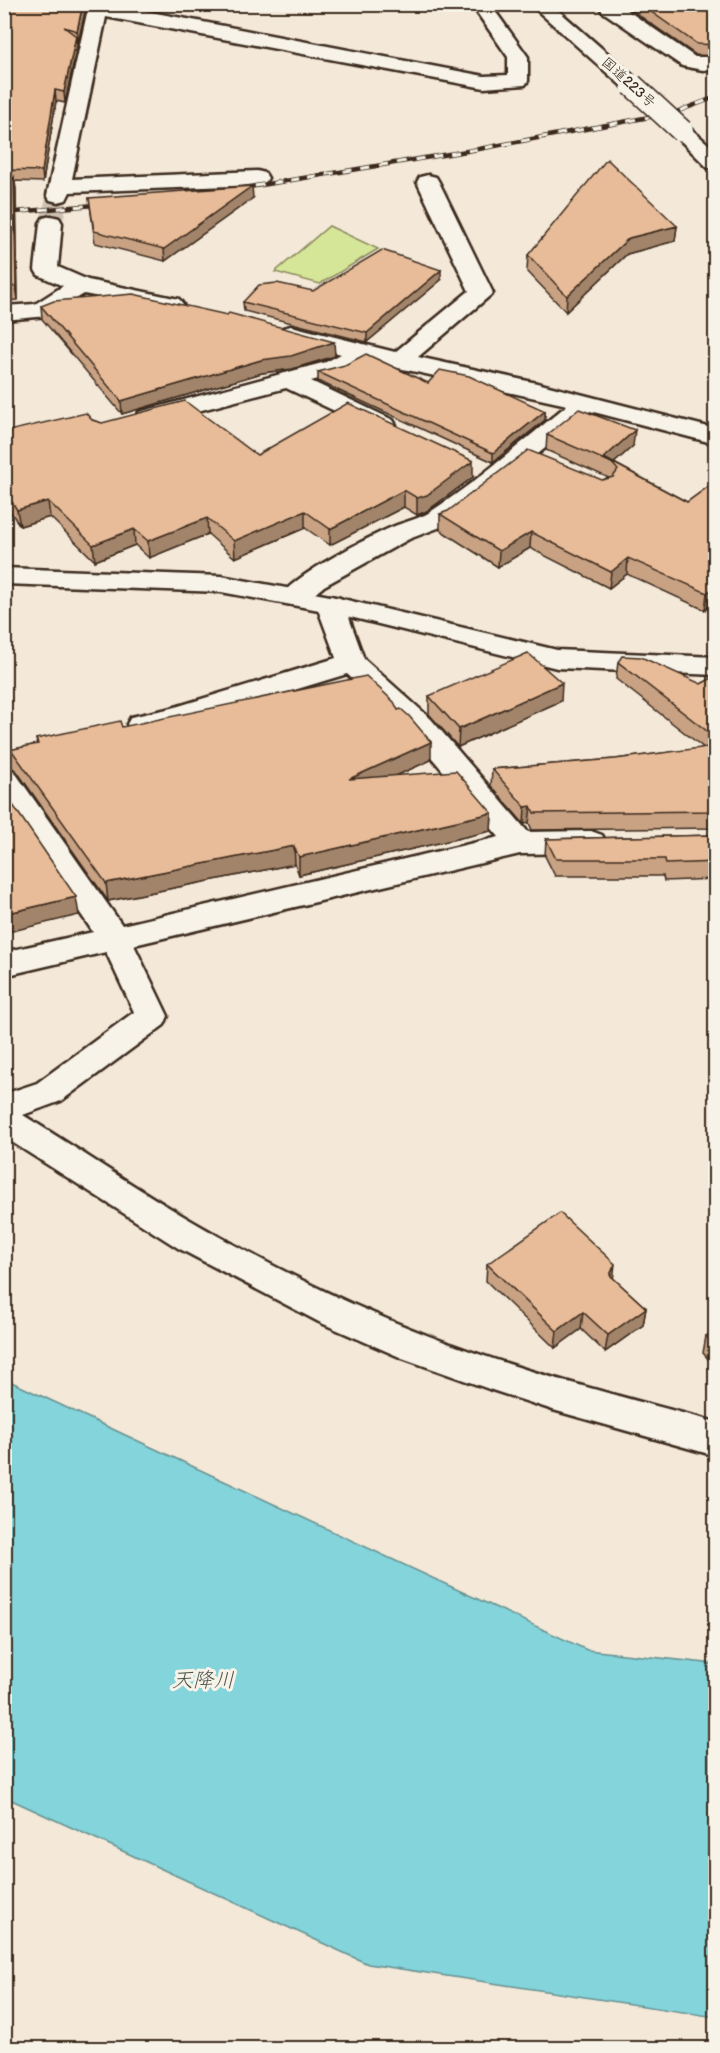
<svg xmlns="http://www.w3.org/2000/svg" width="720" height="2053" font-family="'Balsamiq Sans','Klee One',sans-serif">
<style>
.green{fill:#d6e699;stroke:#88885c;stroke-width:1.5}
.water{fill:#83d4db;stroke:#66908f;stroke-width:1.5}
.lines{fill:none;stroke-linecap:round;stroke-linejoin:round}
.street-tunnel{stroke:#cfc2b3;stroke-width:22;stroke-dasharray:22 10;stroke-linecap:butt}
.street-casing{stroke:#3b2a1e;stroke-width:5}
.secondary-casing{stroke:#3b2a1e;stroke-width:5}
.highway-casing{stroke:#3b2a1e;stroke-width:5}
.street{fill:#f7f3e8;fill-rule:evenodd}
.secondary{fill:#f7f3e8;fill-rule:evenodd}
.highway{fill:#f7f3e8;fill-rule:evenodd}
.rail-casing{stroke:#3b2a1e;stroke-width:4.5}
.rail{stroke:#f7f3e8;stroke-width:3;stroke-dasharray:9;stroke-linecap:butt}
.highway-bridge-casing{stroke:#3b2a1e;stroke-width:25;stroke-linecap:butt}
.highway-bridge{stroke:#f7f3e8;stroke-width:22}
.wall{fill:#c8a283;stroke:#3b2a1e;stroke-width:1.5}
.shaded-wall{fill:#a2846a;stroke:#3b2a1e;stroke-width:1.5}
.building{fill:#e8bc98;stroke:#3b2a1e;stroke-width:1.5}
.labels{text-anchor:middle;stroke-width:6;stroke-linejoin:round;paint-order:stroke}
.far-street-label{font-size:14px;fill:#3b2a1e;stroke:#f7f3e8}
.near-water-label{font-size:21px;font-style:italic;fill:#4d544d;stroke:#f7f3e8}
</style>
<rect width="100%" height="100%" fill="#f4e8d8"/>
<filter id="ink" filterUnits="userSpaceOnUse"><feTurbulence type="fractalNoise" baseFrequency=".0167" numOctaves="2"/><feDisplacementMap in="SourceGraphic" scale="12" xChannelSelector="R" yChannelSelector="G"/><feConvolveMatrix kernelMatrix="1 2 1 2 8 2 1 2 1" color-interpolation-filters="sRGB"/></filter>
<g filter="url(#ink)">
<path class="green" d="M329 226 378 249 320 284 275 272Z"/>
<path class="water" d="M5 1379 587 1650 715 1664V2017L368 1964 5 1797Z"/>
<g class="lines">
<path class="street-tunnel" d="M51 223 58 195"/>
<g class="street-casing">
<path id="street" d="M89 4H109L484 76 508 75V57L471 4H490L528 57V81L525 85 484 88 106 17 72 179 257 171 265 173 268 178 265 183 257 185 70 192 66 200 58 202 50 200 47 195Z
M603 4H618L695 57H716V69L703 70 682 66 603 12 600 8Z
M428 175 436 177 439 182 493 293 418 357 537 383 716 429V444L590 411 515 473 446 525 409 539 324 586 304 603 294 605 284 603 280 597C295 575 365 539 392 527 404 522 419 519 430 512 478 481 522 442 567 405L366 361 344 372 311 381 393 420 396 425 393 430 384 432 375 430 286 388 148 424 139 422 136 417 139 412 326 362 341 354 283 338 279 333 283 328 291 326 395 352 469 291 417 182 420 177Z
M51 216 59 218 62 223 58 267 88 280 179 299 183 304 179 309 171 311 84 294 48 316 4 320V306L35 304 63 286 38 275 35 270 40 223 43 218Z
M330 596 340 598 344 604 364 659 431 719 528 832 591 831 602 835 606 842 602 849 591 853 520 854 134 945 168 1016 164 1025 61 1101 23 1115C83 1152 142 1193 204 1228 274 1268 353 1307 429 1336 522 1372 619 1396 716 1422V1456L553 1410 489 1389 402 1358 319 1322 178 1248 4 1137V1094L37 1083 134 1012 106 952 4 976V952L93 932 4 801V768L14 771 122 925 499 837 410 732 347 674 175 726 141 733 131 731 127 724 131 717 172 708 336 658 316 604 320 598Z"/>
</g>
<g class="secondary-casing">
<path id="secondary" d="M4 568 221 576 330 596 557 650 716 657V675L557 668 330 612 221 592 4 584Z"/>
</g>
<g class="highway-casing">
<path id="highway" d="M530 4H551L639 81 642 85 639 89H625Z
M682 125 689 127 716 151V169L708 168 671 131 675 127Z"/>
</g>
<use href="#street" class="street"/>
<use href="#secondary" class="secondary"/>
<use href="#highway" class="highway"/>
<g class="rail-casing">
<path id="rail" d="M237 189 479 149 676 112 716 97
M4 213 106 204"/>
</g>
<use href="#rail" class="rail"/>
<g class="highway-bridge-casing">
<path id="highway-bridge" d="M632 85 682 131"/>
</g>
<use href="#highway-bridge" class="highway-bridge"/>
</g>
<path class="wall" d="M4 4H87L78 42 77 41V46L65 103 56 101 43 182 15 181 16 190 18 300 4 301V194L12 181H4Z
M623 4H716V56L696 55Z
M89 198H253L165 261 95 243Z
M677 226 675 241 627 254 566 312 527 271 528 255Z
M441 280 367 342 244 311 243 302 313 291Z
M41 306 335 356 292 369 262 373 122 414 42 319Z
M318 372 428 383 545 411V420L493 462 318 381Z
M92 420 102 423 257 455 473 477 427 511 417 515 404 507 330 545 305 528 235 558 208 534 149 558 135 545 95 561 50 517 20 526 4 502V432Z
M547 435 633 446 614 463 687 502 716 481V600L705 610 627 574 609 588 530 548 498 567 440 530V514L602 480 609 478 546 450Z
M618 662 701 684 716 676V828L532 830 529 823 524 824 491 786 492 769 615 759 704 748 616 679Z
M429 696 561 701 458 747 429 714Z
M398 710 431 760 397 775 492 813 491 831 299 875 295 864 108 901 16 770 12 768 9 750 37 744 36 739 122 727Z
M716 835V879L664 881 663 876H555L545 856 546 839Z
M487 1264 613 1278 646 1308 643 1325 605 1352 581 1329 555 1348 486 1281Z
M716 1331V1368L703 1353 706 1336Z"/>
<path class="shaded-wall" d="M83 4H87L78 42 77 31Z
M76 36 77 46 65 103 64 92Z
M55 90 56 101 43 182 42 171Z
M14 177 16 190 18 300 16 286Z
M252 186 253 198 165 261 164 249Z
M677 226 675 241 627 254 566 312 567 296 629 238Z
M441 270V280L367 342V333Z
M334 342 335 356 292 369 262 373 122 414 121 401 261 360Z
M545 411V420L493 462V453Z
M635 430 633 446 613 464 604 458Z
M473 461V477L427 511 417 515V498Z
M404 490V507L330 545V529Z
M48 501 50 517 20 526 17 510Z
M305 511V528L235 558 234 541Z
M207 518 208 534 149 558 148 541Z
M134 529 135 545 95 561 93 545Z
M531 532 530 548 498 567 499 551Z
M628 558 627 574 609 588 611 572Z
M716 586V600L705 610 707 593Z
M562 683 561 701 458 747 459 729Z
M431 742V760L349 797V779Z
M531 806 529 823 524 824 525 807Z
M492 813 491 831 299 875V857Z
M294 846 295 864 108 901 106 883Z
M76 897 79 915 4 933V914Z
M615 1264 613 1281 610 1275Z
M646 1308 643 1325 605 1352 608 1335Z
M583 1312 581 1329 555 1348 557 1331Z"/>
<path class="building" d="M4 4H83L77 31 64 27 76 36 64 92 55 90 42 171 4 170Z
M640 4H716V45L697 44Z
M607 159 677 226 629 238 567 296 528 255Z
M14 177 16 286 4 287V194Z
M252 186 164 249 94 231 89 198Z
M382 250 441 270 367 333 243 302 259 285 277 283 313 291Z
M133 294 227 315 229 313 334 342 291 356 261 360 121 401 41 306 54 301Z
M366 354 428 383 440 370 469 376 545 411 493 453 318 372 345 365Z
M185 401 257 455 348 403 473 461 427 495 417 498 404 490 330 529 305 511 234 541 207 518 148 541 134 529 93 545 48 501 17 510 4 489V432L86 413 92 420 102 423Z
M579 409 635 430 604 458 687 502 716 481V586L707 593 628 558 611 572 531 532 499 551 440 514 448 511 528 450 602 480 613 477 618 470 612 463 547 435Z
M528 653 562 683 459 729 429 696Z
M622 656 641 657 701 684 716 676V738L618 662Z
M366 676 394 702 398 710 401 709 409 716 431 742 349 779 456 771 492 813 299 857 294 846 106 883 13 752 9 750 38 744 36 739 120 721 122 727Z
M716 746V811L534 813 531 806 525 807 492 769 615 759Z
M4 792 76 897 4 914Z
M716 835V862L666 864 665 859H556L546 839Z
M560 1213 615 1264 610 1275 646 1308 608 1335 583 1312 557 1331 487 1264Z
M716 1331V1347L706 1336Z"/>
</g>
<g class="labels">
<g class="far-street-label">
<text transform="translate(629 82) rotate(42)" y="5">国道223号</text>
</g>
<g class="near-water-label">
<text x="203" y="1687">天降川</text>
</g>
</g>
<rect width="720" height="2053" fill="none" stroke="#f7f3e8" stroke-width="24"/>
<rect x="12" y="12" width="696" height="2029" fill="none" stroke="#3b2a1e" stroke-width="2" filter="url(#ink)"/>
</svg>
